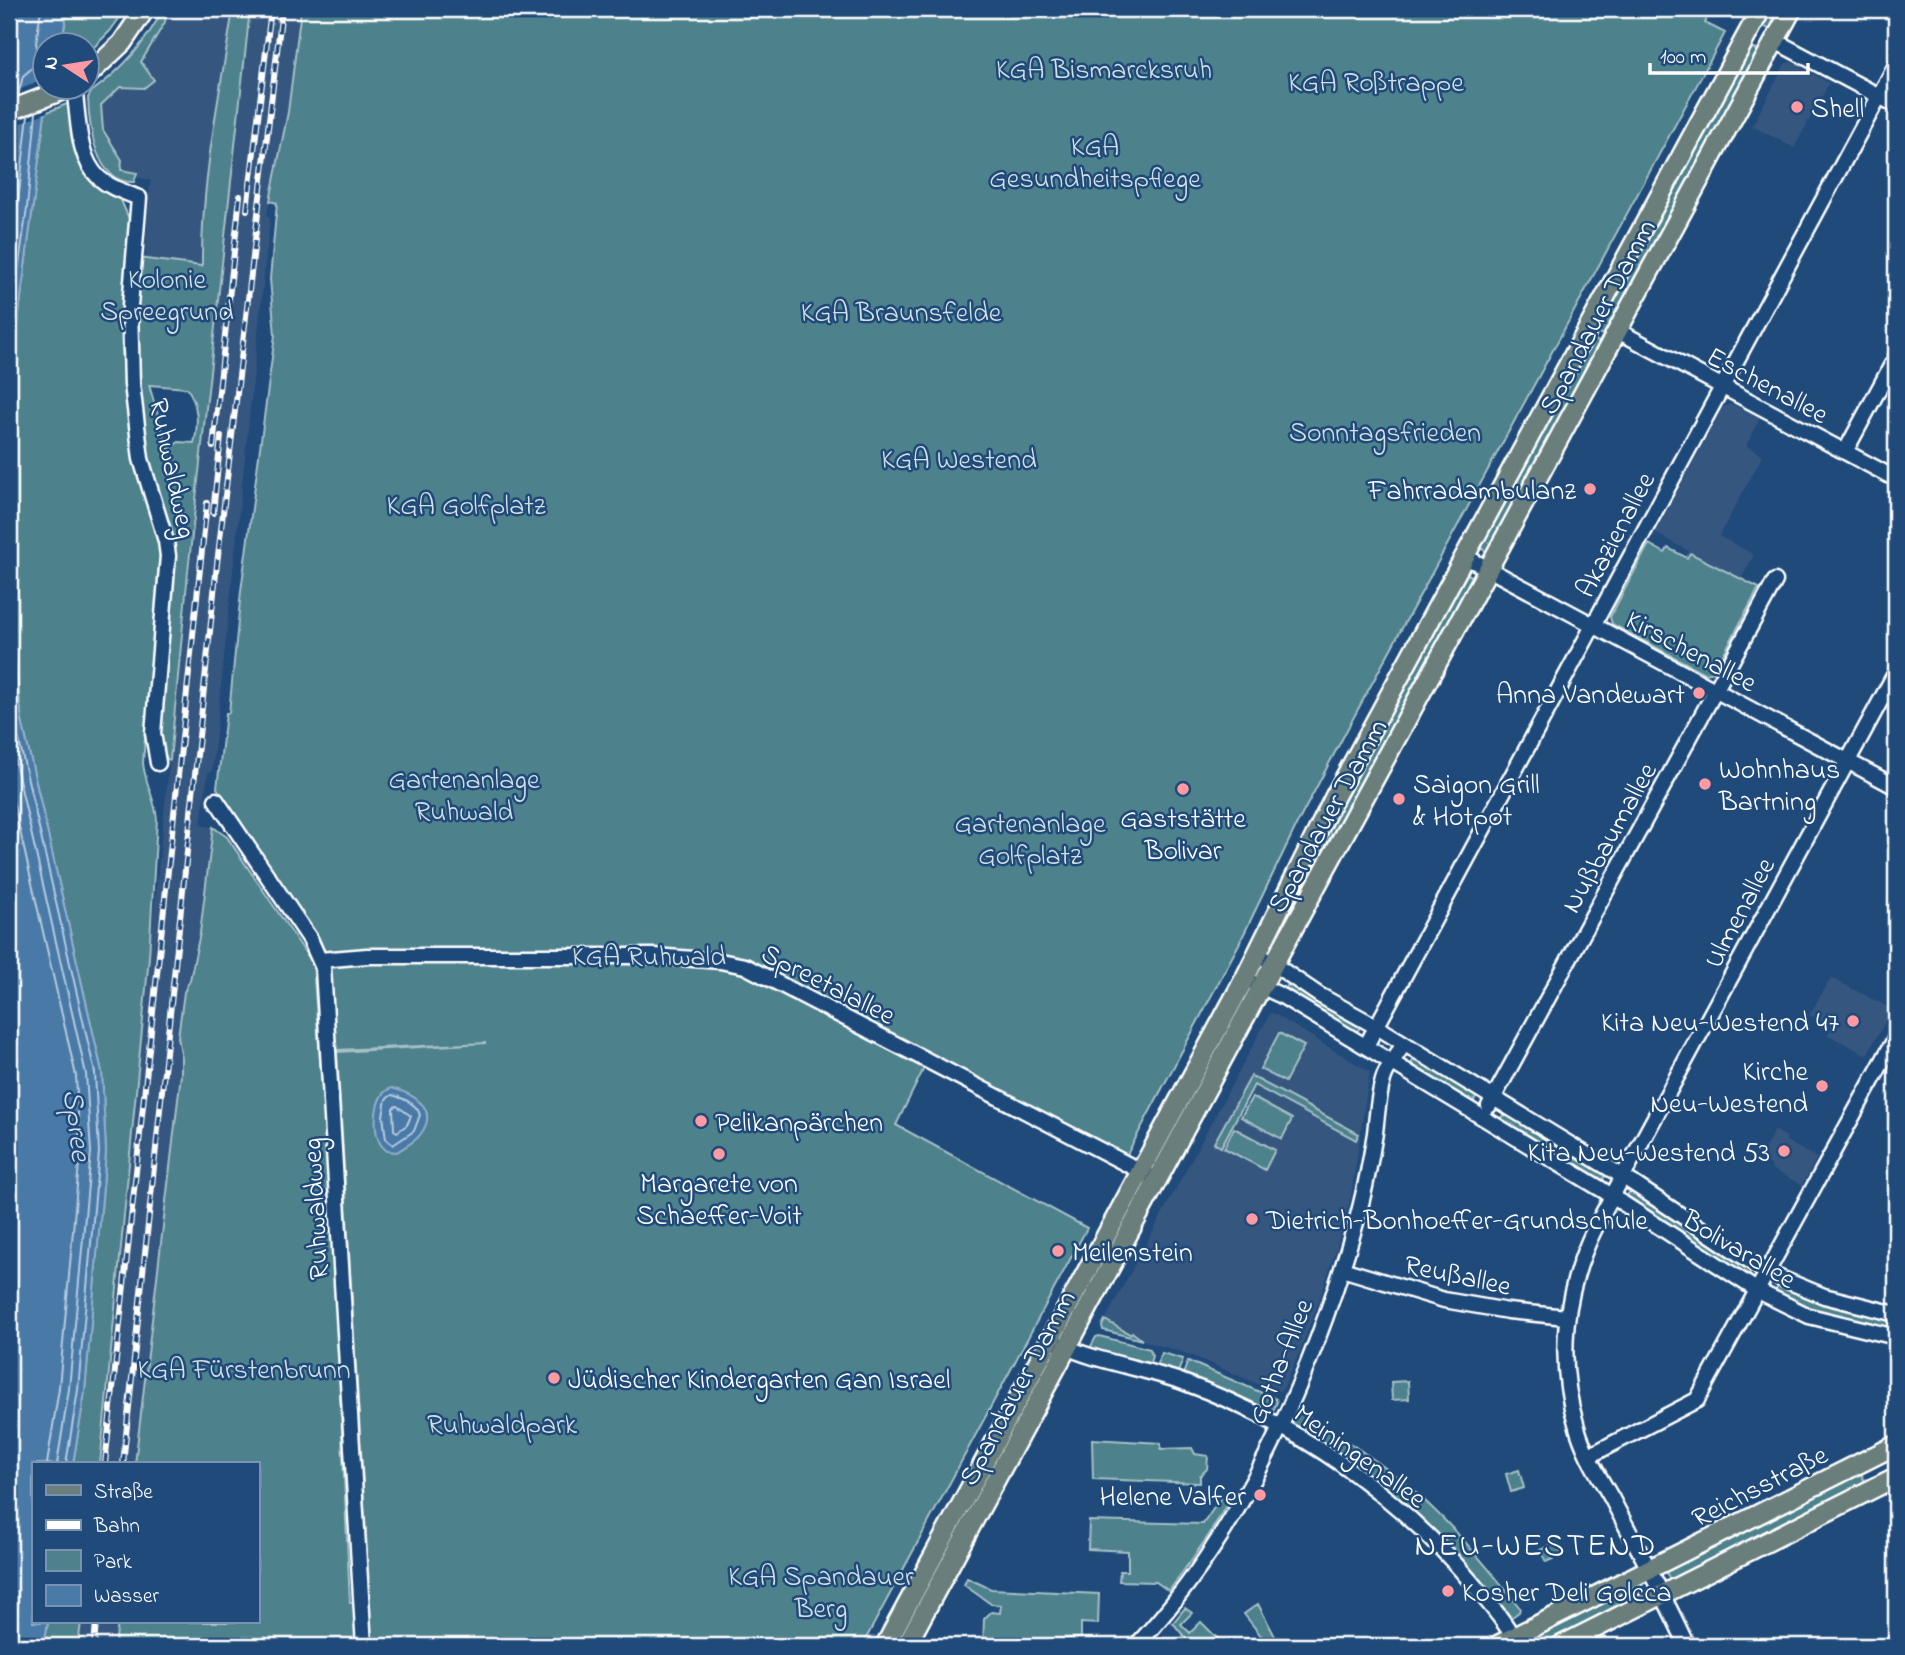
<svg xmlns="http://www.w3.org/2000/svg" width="1905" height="1655" font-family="'Indie Flower',sans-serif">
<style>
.built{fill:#36567f}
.green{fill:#4e818c;stroke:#a6c0c6;stroke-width:2;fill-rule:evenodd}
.water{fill:#4a7aa7;stroke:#92afca;stroke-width:2}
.pier{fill:#1f4a7a}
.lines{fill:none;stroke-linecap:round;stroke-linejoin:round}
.shore{stroke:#b7cadc;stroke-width:2}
.minor-casing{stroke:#fff;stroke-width:19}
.major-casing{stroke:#fff;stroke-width:23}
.minor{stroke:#1f4a7a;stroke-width:14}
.major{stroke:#6a7f7c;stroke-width:18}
.rail-casing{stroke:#fff;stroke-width:6}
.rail{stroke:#1f4a7a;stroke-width:3.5;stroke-dasharray:10;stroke-linecap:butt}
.poi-dot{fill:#ff9aa2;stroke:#1f4a7a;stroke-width:2.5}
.labels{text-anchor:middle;stroke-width:5;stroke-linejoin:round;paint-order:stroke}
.park-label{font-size:28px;fill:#d3e0e2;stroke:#1f4a7a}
.poi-label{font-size:28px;fill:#fff;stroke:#1f4a7a;text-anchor:start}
.street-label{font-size:28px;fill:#fff;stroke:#1f4a7a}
.water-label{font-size:30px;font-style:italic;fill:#d2dee9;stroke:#1f4a7a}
.quarter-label{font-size:32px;letter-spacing:2px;fill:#fff;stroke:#1f4a7a}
</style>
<rect width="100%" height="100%" fill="#1f4a7a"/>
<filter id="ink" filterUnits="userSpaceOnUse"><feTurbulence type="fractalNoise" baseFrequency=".0143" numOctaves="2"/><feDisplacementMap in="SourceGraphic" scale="14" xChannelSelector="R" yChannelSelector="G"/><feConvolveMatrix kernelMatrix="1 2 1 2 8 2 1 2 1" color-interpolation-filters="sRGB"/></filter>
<g filter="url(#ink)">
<path class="built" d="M167 9H301L288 112 267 215 270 219 212 772H208L201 825 212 827 200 933 190 980 184 992 178 1037 181 1053V1074L135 1464H100L134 1097 219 293 202 266 145 259 150 180 133 177 121 172 104 147 101 105 141 62 165 22Z
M1791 62 1829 83 1794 148 1752 126 1785 64Z
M1731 404 1760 418 1746 446 1763 455 1719 536 1754 555 1741 579 1655 533 1723 407Z
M1831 978 1892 1009 1867 1055 1828 1035 1831 1027 1809 1015Z
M1271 1012 1370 1072 1351 1196 1338 1243 1320 1299 1297 1358 1283 1389 1276 1392 1191 1355 1145 1341 1105 1320Z
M1774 1130 1787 1137 1786 1141 1817 1158 1802 1185 1771 1169 1772 1166 1760 1159Z
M81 1622H118L115 1646H78Z"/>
<path class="green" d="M68 9H126L110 31 88 53V46H61Z
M163 9H167L165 22 141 62 154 80 144 88 120 87 101 105 103 130 122 160 121 170 137 173 134 182C95 184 89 126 88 98L91 92C122 70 146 43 163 9Z
M233 9H250L188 572 170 760 167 759 159 737 172 552 149 469 134 339 138 258 202 266C201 179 220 94 233 9ZM149 385 187 388C198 403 199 425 194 443L179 442 168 449Z
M301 9H1711L1705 23 1725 33 1350 724 1297 824 1239 944 1123 1162 927 1062 896 1125 1087 1228 862 1646H370L366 1535 337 1052 486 1043 336 1050 330 960 217 788 226 713H229L241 591 275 335 270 279 277 203 270 201 288 112Z
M1766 9H1787L1772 31 1760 24Z
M1747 45 1762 53 1608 338 1593 330Z
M67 104 69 106 74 143 82 167 95 184 120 198 130 221 122 301 121 335 125 389 135 464 160 549 143 763C145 783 155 799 157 819L149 957 100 1464H73L85 1391 106 1152 102 1072 22 721 9 610V433L19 313 45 113Z
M1590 337 1604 345 1491 554 1476 546Z
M1649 544 1665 553 1668 548 1687 558 1690 553 1759 588 1714 672 1706 674 1612 624 1610 617Z
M1462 571 1477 579 1280 943 1275 940 1295 897 1301 873Z
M213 827 227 837 313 964 332 1224 350 1603H356L358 1646H115L118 1622H257V1464H135L181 1074V1053L178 1037 184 992 190 980 200 933Z
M1290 981 1362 1024 1355 1035 1284 992Z
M1279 1033 1304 1046 1285 1082 1260 1069Z
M1415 1057 1478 1094 1471 1106 1409 1068Z
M1251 1076 1359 1134 1356 1140 1254 1085 1221 1147 1214 1143Z
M1252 1097 1292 1119 1282 1139 1241 1117Z
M1505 1111 1607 1173 1600 1184 1499 1122Z
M1234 1128 1275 1150 1265 1170 1224 1148Z
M1632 1188 1753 1267 1747 1279 1625 1199Z
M1779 1283 1896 1318V1333L1812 1311 1774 1295Z
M1105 1320 1130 1334 1132 1332 1142 1340 1103 1330 1102 1326Z
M1099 1336 1150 1349 1152 1356 1149 1366 1089 1350 1096 1337Z
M1162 1353 1183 1359 1177 1375 1155 1368Z
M1188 1361 1276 1399 1277 1402 1271 1415 1182 1377Z
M1408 1381 1409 1399 1392 1400 1391 1382Z
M1300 1412C1339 1436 1380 1461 1415 1492 1454 1526 1488 1567 1520 1608L1519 1612 1512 1617 1508 1616C1469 1566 1425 1517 1374 1478 1348 1458 1321 1442 1293 1425L1292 1423Z
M1092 1439 1161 1443V1449L1192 1448 1195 1454 1208 1456 1207 1469 1200 1476V1483L1093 1479Z
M1859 1469 1868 1488 1673 1586 1663 1567Z
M1519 1470 1524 1488 1511 1492 1506 1474Z
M1222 1496 1231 1497 1209 1535 1169 1591 1156 1582 1119 1581 1120 1571H1128V1551L1088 1549 1089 1521 1203 1524Z
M1556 1543 1562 1555 1546 1562 1540 1550Z
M967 1578 991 1589 1099 1594 1098 1624 1081 1623V1638L1050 1640V1645L983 1646 984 1619 991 1612 1000 1613 1001 1605 991 1604 964 1585Z
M1639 1579 1647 1598 1552 1646H1523L1522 1639Z
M1258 1604 1280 1646H1269L1244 1614Z
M1185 1608 1192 1613 1181 1624 1190 1633 1201 1622 1225 1646H1181L1187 1640 1173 1623Z
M48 1622H81L78 1646H44Z"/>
<path class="water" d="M9 9H68L61 45 46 46C46 59 42 105 45 113L19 313 9 460Z
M9 610 22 721 102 1072 106 1152 85 1391 73 1464H33V1622H48L44 1646H9Z
M392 1088C414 1094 440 1109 420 1135 415 1142 404 1147 397 1152L387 1151C385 1149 381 1146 380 1143 372 1129 374 1092 392 1088Z"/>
<path class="pier" d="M45 79 46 88H50L46 108 48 112 9 128V94Z"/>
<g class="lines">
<path class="shore" d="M18 96 23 76 40 61 36 43 41 9
M9 194 18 119
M9 281 28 115
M9 361 12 312 27 208 36 112
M9 681 15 723 95 1073 99 1152 78 1390 66 1464
M9 735 86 1074 91 1152 69 1389 57 1464
M9 783 76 1076 80 1152 59 1388 47 1464
M392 1095C403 1098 417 1104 420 1115L414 1131 393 1145 386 1139 383 1116 386 1099Z
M397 1106 411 1116 407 1125 397 1132 394 1130 393 1108Z"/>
<g class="minor-casing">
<path id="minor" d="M1775 41 1896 105
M74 88C79 116 76 156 99 178 110 188 125 192 139 198L130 306 132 384 141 459 166 541 168 556 153 733 158 763
M1618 331 1896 479
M1845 452 1896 357
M1464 556 1896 787
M216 800 310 939 323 968 364 1646
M1257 953 1319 995 1377 1027 1622 1176 1768 1273 1824 1296 1896 1314
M320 960 367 956H654L720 961 745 966 1150 1176
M1252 982 1282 996 1601 1189 1758 1291 1809 1316 1896 1337
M1366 1046 1896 65
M1489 1106 1775 581
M1342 1269 1444 1300 1508 1311 1566 1317
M1057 1343C1096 1362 1140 1367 1180 1381 1295 1422 1400 1495 1478 1590 1492 1607 1509 1626 1517 1646
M1589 1456 1697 1400 1896 1037
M1136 1646C1244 1530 1311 1378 1355 1226 1364 1196 1370 1164 1375 1133 1377 1116 1378 1097 1383 1080 1386 1068 1397 1055 1404 1044
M1687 1646C1665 1596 1637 1548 1612 1499 1599 1476 1584 1453 1577 1427 1556 1359 1564 1290 1596 1226L1896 672"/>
</g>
<g class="major-casing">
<path id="major" d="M88 75 122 43 145 9
M9 111 68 88
M885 1646 1245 978 1335 796 1761 9
M906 1646 1252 1004 1792 9
M1496 1646 1896 1445
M1560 1646 1896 1477"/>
</g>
<use href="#minor" class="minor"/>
<use href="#major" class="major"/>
<g class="rail-casing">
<path id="rail" d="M247 210 271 9
M213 447 240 196
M213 513 221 436
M105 1464 207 503
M123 1464 217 564 282 9
M94 1646 96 1622"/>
</g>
<use href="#rail" class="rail"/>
</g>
</g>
<g class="poi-dot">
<circle cx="1797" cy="107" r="7"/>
<circle cx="1590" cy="489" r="7"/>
<circle cx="1699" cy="693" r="7"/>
<circle cx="1705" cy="784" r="7"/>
<circle cx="1183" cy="789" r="7"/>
<circle cx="1399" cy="799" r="7"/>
<circle cx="1853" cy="1021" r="7"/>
<circle cx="1822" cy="1086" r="7"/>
<circle cx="701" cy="1121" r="7"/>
<circle cx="1784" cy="1151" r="7"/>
<circle cx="719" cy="1154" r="7"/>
<circle cx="1252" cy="1219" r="7"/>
<circle cx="1058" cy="1251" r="7"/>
<circle cx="554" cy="1378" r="7"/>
<circle cx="1260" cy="1495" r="7"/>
<circle cx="1448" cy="1591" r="7"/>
</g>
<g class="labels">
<g class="park-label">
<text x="1104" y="78">KGA Bismarcksruh</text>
<text x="1376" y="91">KGA Roßtrappe</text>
<text x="1095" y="155">KGA<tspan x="1095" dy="32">Gesundheitspflege</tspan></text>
<text x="167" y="288">Kolonie<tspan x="167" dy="32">Spreegrund</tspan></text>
<text x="901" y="321">KGA Braunsfelde</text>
<text x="1385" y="441">Sonntagsfrieden</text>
<text x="959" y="468">KGA Westend</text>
<text x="466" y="514">KGA Golfplatz</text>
<text x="464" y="788">Gartenanlage<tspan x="464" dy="32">Ruhwald</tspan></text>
<text x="1030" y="832">Gartenanlage<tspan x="1030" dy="32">Golfplatz</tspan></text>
<text x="649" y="965">KGA Ruhwald</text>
<text x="244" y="1378">KGA Fürstenbrunn</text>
<text x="502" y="1433">Ruhwaldpark</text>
<text x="821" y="1585">KGA Spandauer<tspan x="821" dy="32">Berg</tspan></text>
</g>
<g class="poi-label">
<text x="1811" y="117">Shell</text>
<text x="1576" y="499" text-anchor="end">Fahrradambulanz</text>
<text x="1685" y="703" text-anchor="end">Anna Vandewart</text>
<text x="1719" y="778">Wohnhaus<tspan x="1719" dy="32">Bartning</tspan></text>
<text x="1413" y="793">Saigon Grill<tspan x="1413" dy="32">&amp; Hotpot</tspan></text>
<text x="1183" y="827" text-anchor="middle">Gaststätte<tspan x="1183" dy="32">Bolivar</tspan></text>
<text x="1839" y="1031" text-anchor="end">Kita Neu-Westend 47</text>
<text x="1808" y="1080" text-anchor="end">Kirche<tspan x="1808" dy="32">Neu-Westend</tspan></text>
<text x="715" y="1131">Pelikanpärchen</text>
<text x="1770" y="1161" text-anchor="end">Kita Neu-Westend 53</text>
<text x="719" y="1192" text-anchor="middle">Margarete von<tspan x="719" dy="32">Schaeffer-Voit</tspan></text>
<text x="1266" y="1229">Dietrich-Bonhoeffer-Grundschule</text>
<text x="1072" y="1261">Meilenstein</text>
<text x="568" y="1388">Jüdischer Kindergarten Gan Israel</text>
<text x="1246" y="1505" text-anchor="end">Helene Valfer</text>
<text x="1462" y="1601">Kosher Deli Golcca</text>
</g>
<g class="street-label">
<text transform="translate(1596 316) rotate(-62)" y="10">Spandauer Damm</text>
<text transform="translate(1768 384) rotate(28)" y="10">Eschenallee</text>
<text transform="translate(174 468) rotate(78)" y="10">Ruhwaldweg</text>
<text transform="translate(1614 534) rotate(-62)" y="10">Akazienallee</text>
<text transform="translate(1692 650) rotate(28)" y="10">Kirschenallee</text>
<text transform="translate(1326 815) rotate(-61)" y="10">Spandauer Damm</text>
<text transform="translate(1608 837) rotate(-61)" y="10">Nußbaumallee</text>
<text transform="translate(1738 912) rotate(-62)" y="10">Ulmenallee</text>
<text transform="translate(829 983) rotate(27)" y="10">Spreetalallee</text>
<text transform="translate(314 1209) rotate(-93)" y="10">Ruhwaldweg</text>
<text transform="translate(1740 1248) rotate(31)" y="10">Bolivarallee</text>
<text transform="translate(1458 1274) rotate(12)" y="10">Reußallee</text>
<text transform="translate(1279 1361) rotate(-68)" y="10">Gotha-Allee</text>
<text transform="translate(1016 1387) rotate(-62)" y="10">Spandauer Damm</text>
<text transform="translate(1361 1455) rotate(36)" y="10">Meiningenallee</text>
<text transform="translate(1759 1485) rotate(-27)" y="10">Reichsstraße</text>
</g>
<g class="water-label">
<text transform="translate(78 1125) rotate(83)" y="10">Spree</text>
</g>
<g class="quarter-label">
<text x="1536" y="1555">NEU-WESTEND</text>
</g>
</g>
<rect width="1905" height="1655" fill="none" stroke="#1f4a7a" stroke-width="35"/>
<rect x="18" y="18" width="1870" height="1620" fill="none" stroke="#fff" stroke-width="2.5" filter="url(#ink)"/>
<rect x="32" y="1462" width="228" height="161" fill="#1f4a7a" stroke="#7992af" stroke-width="2"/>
<rect x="46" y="1485" width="35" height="10" fill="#6a7f7c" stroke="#7992af" stroke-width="2"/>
<text x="94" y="1498" font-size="21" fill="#ffffff">Straße</text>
<rect x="46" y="1520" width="35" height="10" fill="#ffffff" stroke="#7992af" stroke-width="2"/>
<text x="94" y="1532" font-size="21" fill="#ffffff">Bahn</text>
<rect x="46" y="1550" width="35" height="21" fill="#4e818c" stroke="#7992af" stroke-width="2"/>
<text x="94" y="1568" font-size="21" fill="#ffffff">Park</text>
<rect x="46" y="1585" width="35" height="21" fill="#4a7aa7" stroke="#7992af" stroke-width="2"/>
<text x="94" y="1602" font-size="21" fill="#ffffff">Wasser</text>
<g transform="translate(66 66) rotate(282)"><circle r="33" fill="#1f4a7a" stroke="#7992af" stroke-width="2"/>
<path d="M0-5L12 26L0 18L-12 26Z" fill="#ff9aa2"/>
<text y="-10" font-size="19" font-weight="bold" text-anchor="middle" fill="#ffffff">N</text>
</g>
<path d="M1650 63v10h158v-10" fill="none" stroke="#ffffff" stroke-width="3.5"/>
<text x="1660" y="63" font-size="21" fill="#ffffff" stroke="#1f4a7a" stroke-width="5" paint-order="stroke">100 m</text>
</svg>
